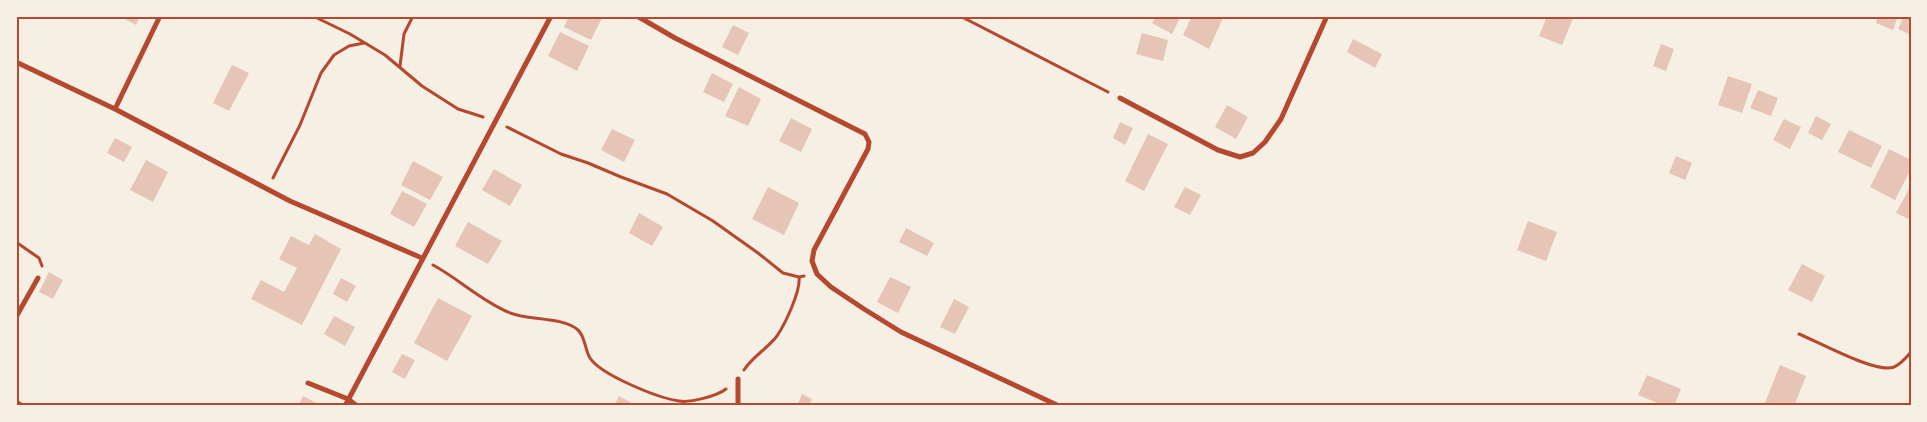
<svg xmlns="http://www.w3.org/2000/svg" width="1927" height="422" font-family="Rubik,sans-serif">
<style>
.building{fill:#e6c5b7}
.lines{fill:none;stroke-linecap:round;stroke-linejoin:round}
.path{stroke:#b5482f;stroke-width:3}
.minor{stroke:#b5482f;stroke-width:5}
.neatline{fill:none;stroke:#b5482f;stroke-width:2}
</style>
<rect width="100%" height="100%" fill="#f6efe4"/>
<path class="building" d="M119 16H140L136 25Z
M569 16H603L591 40 564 27Z
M1156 16H1181L1172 34 1152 23Z
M1192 16H1224L1209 49 1183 35Z
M1547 16H1574L1562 45 1539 36Z
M1878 16H1898L1893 30 1876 23Z
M1904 16H1911V35L1898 29Z
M733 25 749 33 738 55 722 47Z
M560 32 589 46 577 71 548 56Z
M1142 33 1168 40 1163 61 1136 54Z
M1353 39 1382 54 1375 68 1347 52Z
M1661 44 1674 49 1666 71 1653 66Z
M232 65 249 73 229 111 213 103Z
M712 73 733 84 724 102 703 92Z
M1728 76 1752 84 1742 113 1718 105Z
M739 87 761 99 748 126 725 116Z
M1758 90 1778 98 1771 116 1750 108Z
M1227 105 1248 117 1236 139 1215 127Z
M1816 116 1831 124 1822 140 1808 133Z
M791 118 812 129 801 152 779 141Z
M1784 119 1801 127 1790 149 1773 140Z
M1120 122 1133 128 1125 145 1113 138Z
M612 129 635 140 624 162 601 150Z
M1849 130 1882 146 1871 168 1838 152Z
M1148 134 1168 144 1144 191 1125 181Z
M115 138 132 147 124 162 107 153Z
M1889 149 1911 160V169L1895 200 1870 187Z
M1676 156 1692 163 1685 180 1669 173Z
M146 160 168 172 153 202 130 190Z
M413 161 443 177 430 200 401 185Z
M494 169 522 185 510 206 482 190Z
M1911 185V220L1896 213Z
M768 187 799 203 784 235 752 219Z
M1185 187 1201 195 1190 215 1174 207Z
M402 191 427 204 414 227 390 214Z
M639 213 663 227 652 246 629 233Z
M1528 221 1557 232 1546 261 1517 250Z
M468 222 502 241 488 264 455 246Z
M906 228 934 243 927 256 899 242Z
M315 234 341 249 302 325 251 299 261 280 284 292 297 268 279 259 291 236 309 245Z
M1802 264 1825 276 1812 302 1788 290Z
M49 272 63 280 53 299 39 292Z
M890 277 911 287 898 313 877 302Z
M341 278 356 286 347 302 333 294Z
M438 298 472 316 447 361 414 343Z
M954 299 969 307 955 334 940 327Z
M334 316 355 327 345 346 324 334Z
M402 354 415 360 405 379 392 372Z
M1780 365 1806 376 1794 406H1771L1765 403Z
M1647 375 1681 389 1674 406H1665L1638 395Z
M802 394 812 399 809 406H797Z
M303 396 322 406H298Z
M619 396 637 406H614Z"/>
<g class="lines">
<path class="path" d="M313 16 350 34 385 55 422 86 458 109 483 117
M960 16 1108 92
M400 66 404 34 413 16
M507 127 561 154 588 163 621 177 667 194 713 221 758 253 783 273 799 277 804 276
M273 178 300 125 321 73 334 55 349 46 364 43
M16 242 39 258 42 266
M433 265C459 279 480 300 508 312 527 321 562 316 578 330 585 336 585 350 590 358 601 375 658 398 679 401 690 403 717 396 726 389
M1799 334C1819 342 1876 374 1894 367 1901 364 1906 358 1911 352
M744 370C753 356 767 349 777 336 785 324 801 291 799 277
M16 401 25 406"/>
<path class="minor" d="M637 16 675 38 865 134 869 142 868 149 814 250 812 261 817 274 831 287 864 309 901 332 1059 406
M16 62 115 109 290 201 422 258
M1120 98 1218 150 1240 157 1253 153 1265 142 1281 119 1327 16
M115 109 160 16
M16 317 38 278
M308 383 348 399 357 406
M345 406 551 16
M738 406V379"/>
</g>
<rect width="1927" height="422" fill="none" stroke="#f6efe4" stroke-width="35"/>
<rect x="18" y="18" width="1892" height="386" class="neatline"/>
</svg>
